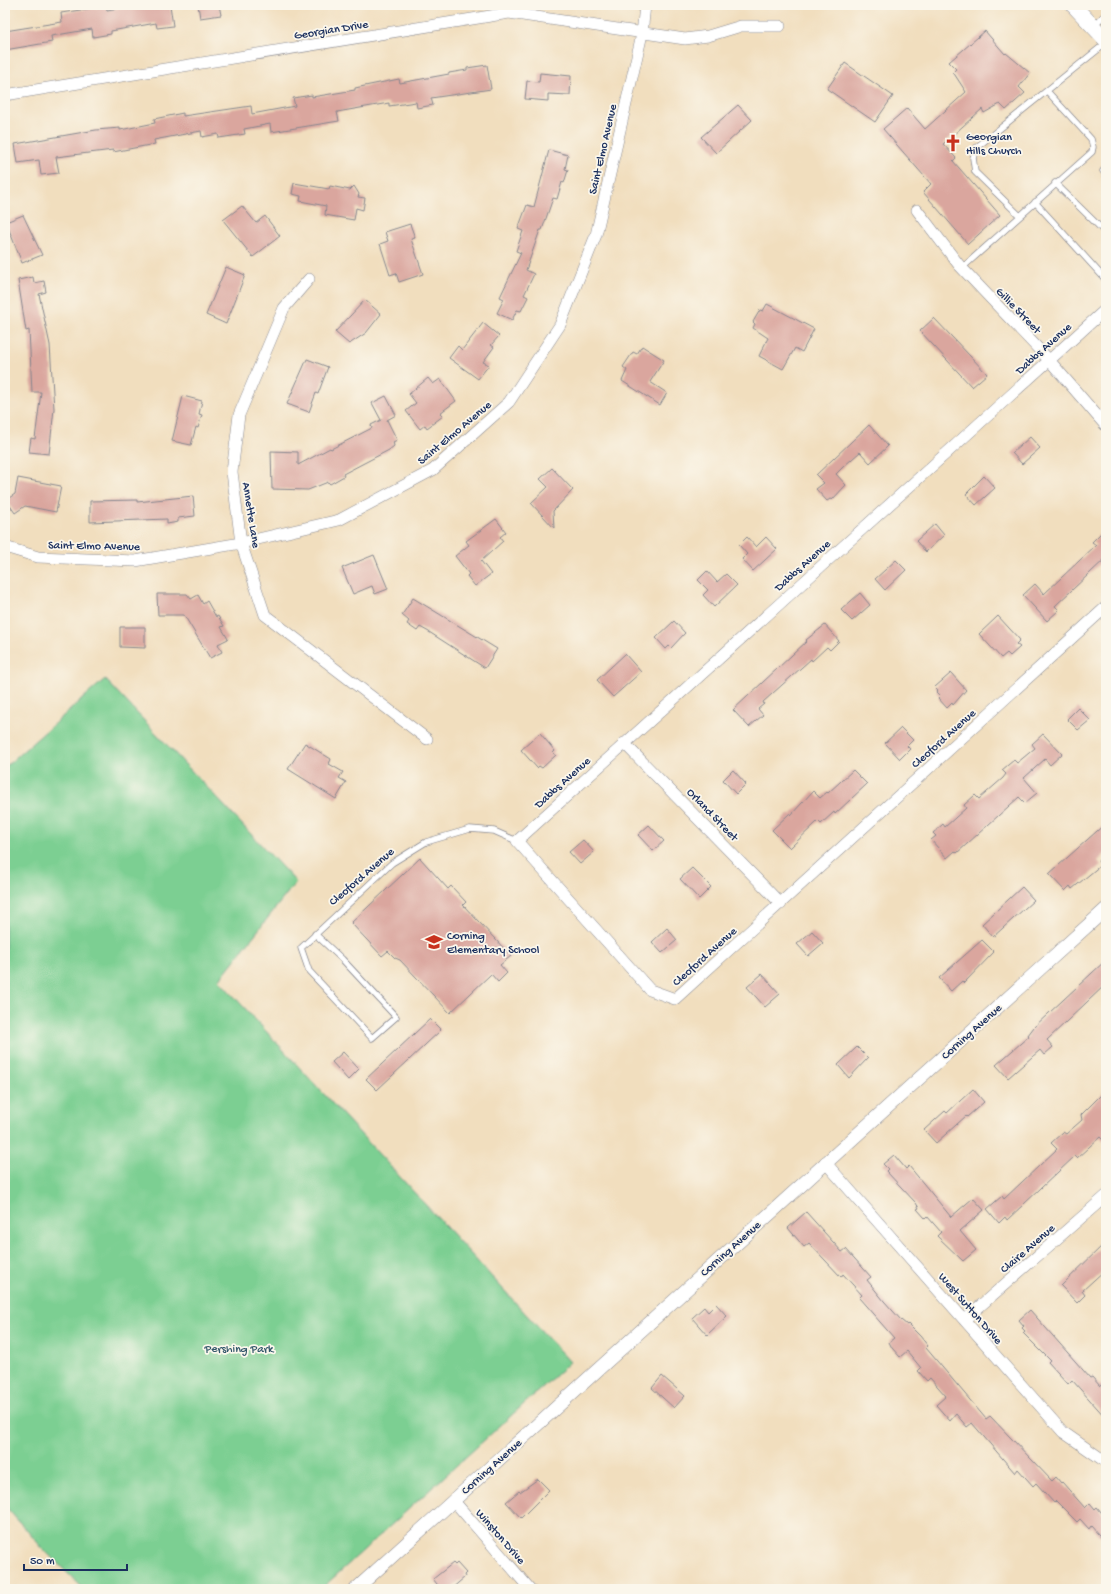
<svg xmlns="http://www.w3.org/2000/svg" width="1111" height="1594" font-family="'Gochi Hand',sans-serif">
<style>
.green{fill:#7bcf92;stroke:#4b7f78}
.building{fill:#daa69e}
.lines{fill:none;stroke-linecap:round;stroke-linejoin:round}
.service-casing{stroke:#86868e;stroke-width:7}
.minor-casing{stroke:#86868e;stroke-width:12}
.tertiary-casing{stroke:#86868e;stroke-width:14}
.secondary-casing{stroke:#86868e;stroke-width:16}
.service{stroke:#fff;stroke-width:5.5}
.minor{stroke:#fff;stroke-width:11}
.tertiary{stroke:#fff;stroke-width:13}
.secondary{stroke:#fff;stroke-width:15}
.labels{text-anchor:middle;stroke-width:3.5;stroke-linejoin:round;paint-order:stroke}
.street-label{font-size:12px;fill:#1b2f5e;stroke:#fbf7ec}
.poi-label{font-size:12px;fill:#1b2f5e;stroke:#fbf7ec;text-anchor:start}
.park-label{font-size:12px;fill:#33576b;stroke:#fbf7ec}
</style>
<rect width="100%" height="100%" fill="#fbf7ec"/>
<filter id="ink" filterUnits="userSpaceOnUse"><feTurbulence type="fractalNoise" baseFrequency=".025" numOctaves="2"/><feDisplacementMap in="SourceGraphic" scale="8" xChannelSelector="R" yChannelSelector="G"/><feConvolveMatrix kernelMatrix="1 2 1 2 8 2 1 2 1" color-interpolation-filters="sRGB"/></filter>
<filter id="wash" filterUnits="userSpaceOnUse"><feTurbulence type="fractalNoise" baseFrequency=".012" numOctaves="4" result="noise"/><feDisplacementMap in="SourceGraphic" scale="16" xChannelSelector="R" yChannelSelector="G"/><feGaussianBlur stdDeviation="0.9" result="paint"/><feColorMatrix in="noise" values="0 0 0 0 0 0 0 0 0 0 0 0 0 0 0 0 0 1.4 0 .05"/><feComposite in="paint" operator="in"/></filter>
<g filter="url(#wash)">
<rect width="100%" height="100%" fill="#f1debe"/>
<path class="green" d="M105 679 296 882 219 980 570 1362 321 1589H84L45 1551 5 1506V767Z"/>
<g id="blocks">
<path class="building" d="M135 5H170L173 26 157 28 156 23 111 31V34L93 37 92 29 51 36 52 42 5 50V31L62 22 61 13 106 6 107 10Z
M198 5H219L221 15 200 18Z
M985 31 1005 54 1006 53 1030 73 1019 87 1025 93 1006 110 1000 104 984 113 982 109 943 144 956 158 953 161 1000 215 968 244 923 192 931 184 883 129 907 108 925 129 966 92 953 72 956 69 949 62Z
M845 63 893 96 875 122 827 89Z
M487 65 491 89 431 98 433 105 417 108 416 102 389 106V103L337 112 339 121 271 132 270 124 244 129 245 134 219 138 218 134 202 137 201 131 154 140 155 144 113 152V150L56 157 59 173 41 175 39 160 18 163 15 144 96 130 120 128V130L155 123 154 119 183 113V116L251 106 252 114 295 106 293 98 312 95V97L355 90V88L399 79 400 83 449 74V73L467 70V68Z
M540 73 571 76 570 95 548 94V101L525 99 527 81 539 82Z
M738 105 752 120 716 153 701 137Z
M549 150 568 155 565 169 568 170 564 183 562 182 557 199 553 198 542 230H540L526 270 534 274 524 295 528 297 521 311 517 310 512 320 497 313 504 299 500 297 521 253 516 251 523 231 518 229 527 205 534 207Z
M294 183 329 189 330 186 350 190 354 186 359 194 358 197 365 198 363 210 356 208 354 220 325 215 326 206 300 201 301 196 292 194Z
M242 206 256 223 265 216 280 236 253 257 223 220Z
M23 215 42 255 22 263 6 222Z
M410 224 415 238 411 239 423 274 399 282 396 273 390 275 380 244 388 241 385 232Z
M226 267 245 275 226 324 206 315Z
M33 277 34 283 44 281 46 292 39 294 50 345 54 409 49 454 29 452 31 438 35 439 41 392H32L29 330 26 331 18 280Z
M365 300 381 314 366 333 349 344 335 332Z
M767 304 814 329 802 352 795 348 783 369 759 356 768 338 753 328 755 324 753 322 760 310 763 311Z
M934 318 987 374 972 387 920 331Z
M483 323 499 336 491 345 494 347 483 362 489 365 478 379 449 358 458 346 462 350Z
M642 346 664 360 650 382 667 393 660 405 622 381 627 370 623 367 633 352 637 354Z
M307 359 328 367 318 394 316 393 309 412 287 404Z
M428 378 433 384 440 379 456 401 440 413 443 416 427 428 425 425 420 429 406 411 416 403 409 394Z
M183 396 202 401 199 414 202 415 198 428 196 427 191 445 172 441Z
M386 396 396 415 387 420 397 440 393 442 394 446 389 450 343 474 344 476 330 484 328 482 308 490 272 489 271 451 298 452V465L330 448 331 449 372 428 371 425 381 420 372 403Z
M869 425 888 446 870 463 860 452 843 467 836 474 846 485 832 500 830 499 827 501 816 489 824 483 816 475Z
M1030 437 1040 448 1022 464 1012 453Z
M552 468 573 490 553 511 554 528 531 503 548 487 540 479Z
M984 476 995 488 976 505 966 494Z
M18 478 61 486 56 512 25 506 15 513 6 500 15 494Z
M193 496 195 516 178 518V522L167 524V519L90 522V501L137 500V502Z
M496 519 506 532 500 537 503 541 481 561 491 574 475 586 467 576 469 574 455 556 469 545 466 541Z
M935 524 944 535 926 552 916 541Z
M1106 528V558L1055 606 1059 610 1047 621 1023 595 1035 584 1044 594 1096 545 1092 542Z
M747 537 756 547 766 537 777 549 753 571 742 559 747 554 739 545Z
M374 555 388 589 375 594 372 586 353 594 342 568Z
M896 560 906 570 885 590 875 579Z
M707 571 717 582 726 574 737 585 714 607 703 595 708 590 698 580Z
M860 593 870 605 852 621 841 610Z
M157 594H187L191 599 198 595 203 604 207 601 216 617 218 616 224 626 221 627 228 639 218 644 222 652 210 658 184 615H158Z
M413 598 497 649 485 668 429 632 420 627 417 631 407 624 409 621 402 615Z
M998 616 1020 640 1016 644 1020 647 1010 656 1007 653 1001 658 979 634Z
M674 621 685 633 671 648 669 646 666 649 656 638Z
M825 625 839 641 830 650 827 647 812 661 811 659 763 702 764 704 758 709 763 715 749 727 733 710 807 641 806 640Z
M120 627H145V648L120 647Z
M625 654 641 672 613 697 597 680Z
M951 673 966 690 953 705 952 703 947 708 938 698 940 696 936 692 938 690 935 687Z
M1078 708 1090 720 1078 730 1067 719Z
M901 728 913 740 907 746 910 749 900 759 885 743Z
M540 733 555 751 553 753 556 755 542 768 539 766 537 768 521 750Z
M1043 734 1062 754 1050 765 1045 759 1024 778 1037 793 1025 803 1019 797 957 853 955 851 947 858 931 840 936 836 933 833 943 824 945 827 966 808 964 805 975 795 979 799 1003 778 1006 774 1002 770 1014 760 1017 763 1035 748 1032 744Z
M305 743 331 759 329 764 343 772 339 778 346 782 336 799 288 769Z
M733 770 746 784 736 794 723 780Z
M853 770 867 784 835 814 834 812 821 824 818 821 790 848 772 830 790 813 791 815 813 791 820 798 827 792 828 793Z
M1106 823V853L1098 861 1101 865 1072 889 1070 886 1065 891 1049 874Z
M649 825 664 841 653 851 638 835Z
M583 840 594 852 580 864 569 852Z
M420 858 448 889 451 886 466 902 463 905 511 956 500 965 507 973 498 982 491 974 450 1013 400 960 395 958 388 951 382 956 351 923Z
M692 868 711 887 699 899 680 879Z
M1022 887 1034 900 993 937 982 924Z
M667 928 677 940 662 953 652 942Z
M812 931 823 943 808 956 797 944Z
M982 940 994 952 964 983 962 981 951 991 939 978Z
M1106 960V984L1047 1040 1053 1047 1044 1055 1040 1050 1008 1078 996 1065 1029 1036 1028 1035 1034 1027Z
M762 974 780 994 765 1007 747 987Z
M430 1019 441 1030 377 1090 366 1079Z
M857 1047 868 1058 849 1078 838 1065Z
M343 1052 359 1069 348 1080 332 1062Z
M973 1089 984 1102 967 1117 966 1116 936 1143 924 1130 945 1111 947 1113Z
M1106 1090V1143L1100 1137 1077 1158 1075 1156 1007 1220 1005 1217 999 1223 987 1209 1002 1196 1004 1199 1057 1149 1051 1143 1063 1132 1066 1134 1082 1120 1081 1115Z
M894 1155 906 1169 909 1166 951 1217 973 1198 984 1210 960 1231 976 1250 963 1261 937 1236 941 1232 927 1216 925 1218 917 1209 919 1208 916 1203 886 1171 888 1169 883 1164Z
M806 1212 842 1252 846 1249 871 1277 867 1280 884 1301 901 1320 907 1325 908 1324 920 1336 928 1346 926 1348 986 1419 990 1416 1052 1481 1056 1477 1061 1483 1062 1482 1085 1508 1090 1503 1095 1509 1097 1507 1106 1518V1543L1091 1526 1089 1529 1080 1519 1077 1522 1056 1501 1054 1503 1036 1483 1033 1486 1018 1469 1015 1473 972 1423 967 1427 956 1414 950 1421 936 1405 946 1396 930 1378 927 1381 918 1371 921 1368 907 1351 900 1357 892 1348 889 1342 894 1338 859 1298 862 1295 843 1274 841 1277 809 1243 804 1247 788 1228Z
M1106 1242V1269L1082 1291 1085 1295 1077 1303 1061 1286Z
M716 1304 727 1316 707 1335 692 1318 704 1307 708 1312Z
M1030 1310 1090 1378 1092 1377 1100 1386 1106 1381V1418L1072 1380 1068 1384 1048 1362 1050 1360 1023 1333 1025 1331 1022 1328 1024 1326 1019 1320Z
M662 1376 685 1396 674 1408 652 1388Z
M538 1479 549 1490 521 1518 506 1502 519 1491 520 1492Z
M453 1563 455 1565 457 1563 466 1573 464 1575 465 1577 451 1589H441L433 1579Z"/>
</g>
</g>
<g filter="url(#ink)">
<use href="#blocks" fill-opacity="0" stroke="#86868e" stroke-width="1"/>
<g class="lines">
<g class="service-casing">
<path id="service" d="M1093 26 1106 14
M1106 168 1103 171 1106 175
M1055 183 1106 233
M1035 202 1106 280
M1020 216 975 172 973 158 977 147 1106 43
M962 268 1092 152 1093 147 1091 139 1047 91
M315 934 342 959 396 1017 372 1038 309 971 301 948 392 863 426 842 470 829 494 831 517 841"/>
</g>
<g class="minor-casing">
<path id="minor" d="M5 95 509 13 685 39 708 36 741 26H780
M917 210 959 265 1049 360 1106 426
M309 279 284 308 239 415 232 472 241 543 265 615 427 739
M1106 309 517 841 650 990 675 999 1106 607
M5 547 38 557 135 561 241 543 339 520 433 470 509 402 560 325 596 235 642 34 645 5
M624 743 781 904
M825 1162 1063 1432 1106 1462
M964 1320 1106 1196
M453 1500 530 1589"/>
</g>
<g class="tertiary-casing">
<path id="tertiary" d="M356 1589 1106 909"/>
</g>
<g class="secondary-casing">
<path id="secondary" d="M1073 5 1106 40"/>
</g>
<use href="#service" class="service"/>
<use href="#minor" class="minor"/>
<use href="#tertiary" class="tertiary"/>
<use href="#secondary" class="secondary"/>
</g>
</g>
<defs>
<g id="church-bare" transform="scale(1.38)"><path d="M-1.2-6h2.4v3.5h3.3v2.4h-3.3V6h-2.4V-.1h-3.3v-2.4h3.3Z" fill="#c8321e" stroke="#fbf7ec" stroke-width="2.5" paint-order="stroke"/></g>
<g id="school-bare" transform="scale(1.38)"><path d="M0-5L7-2L0 1L-7-2ZM-4 1L0 2.5L4 1V4Q0 6-4 4Z" fill="#c8321e" stroke="#fbf7ec" stroke-width="2.5" paint-order="stroke"/></g>
</defs>
<g fill-rule="evenodd">
<use href="#church-bare" x="953" y="143"/>
<use href="#school-bare" x="434" y="942"/>
</g>
<g class="labels">
<g class="street-label">
<text transform="translate(331 29) rotate(-9)" y="4">Georgian Drive</text>
<text transform="translate(602 149) rotate(-77)" y="4">Saint Elmo Avenue</text>
<text transform="translate(1019 310) rotate(46)" y="4">Gillie Street</text>
<text transform="translate(1043 348) rotate(-42)" y="4">Dabbs Avenue</text>
<text transform="translate(454 432) rotate(-40)" y="4">Saint Elmo Avenue</text>
<text transform="translate(252 515) rotate(81)" y="4">Annette Lane</text>
<text transform="translate(94 545) rotate(1)" y="4">Saint Elmo Avenue</text>
<text transform="translate(802 565) rotate(-42)" y="4">Dabbs Avenue</text>
<text transform="translate(943 738) rotate(-42)" y="4">Cleoford Avenue</text>
<text transform="translate(562 782) rotate(-42)" y="4">Dabbs Avenue</text>
<text transform="translate(713 814) rotate(46)" y="4">Orland Street</text>
<text transform="translate(361 876) rotate(-41)" y="4">Cleoford Avenue</text>
<text transform="translate(704 956) rotate(-42)" y="4">Cleoford Avenue</text>
<text transform="translate(971 1031) rotate(-42)" y="4">Corning Avenue</text>
<text transform="translate(730 1248) rotate(-42)" y="4">Corning Avenue</text>
<text transform="translate(1027 1248) rotate(-41)" y="4">Claire Avenue</text>
<text transform="translate(971 1308) rotate(49)" y="4">West Sutton Drive</text>
<text transform="translate(491 1466) rotate(-42)" y="4">Corning Avenue</text>
<text transform="translate(501 1536) rotate(49)" y="4">Winston Drive</text>
</g>
<g class="poi-label">
<text x="966" y="140">Georgian<tspan x="966" dy="14">Hills Church</tspan></text>
<text x="447" y="939">Corning<tspan x="447" dy="14">Elementary School</tspan></text>
</g>
<g class="park-label">
<text x="239" y="1352">Pershing Park</text>
</g>
</g>
<rect width="1111" height="1594" fill="none" stroke="#fbf7ec" stroke-width="20"/>
<path d="M24 1564v6h103v-6" fill="none" stroke="#1b2f5e" stroke-width="2"/>
<text x="30" y="1564" font-size="12" fill="#1b2f5e" stroke="#fbf7ec" stroke-width="3" paint-order="stroke">50 m</text>
</svg>
